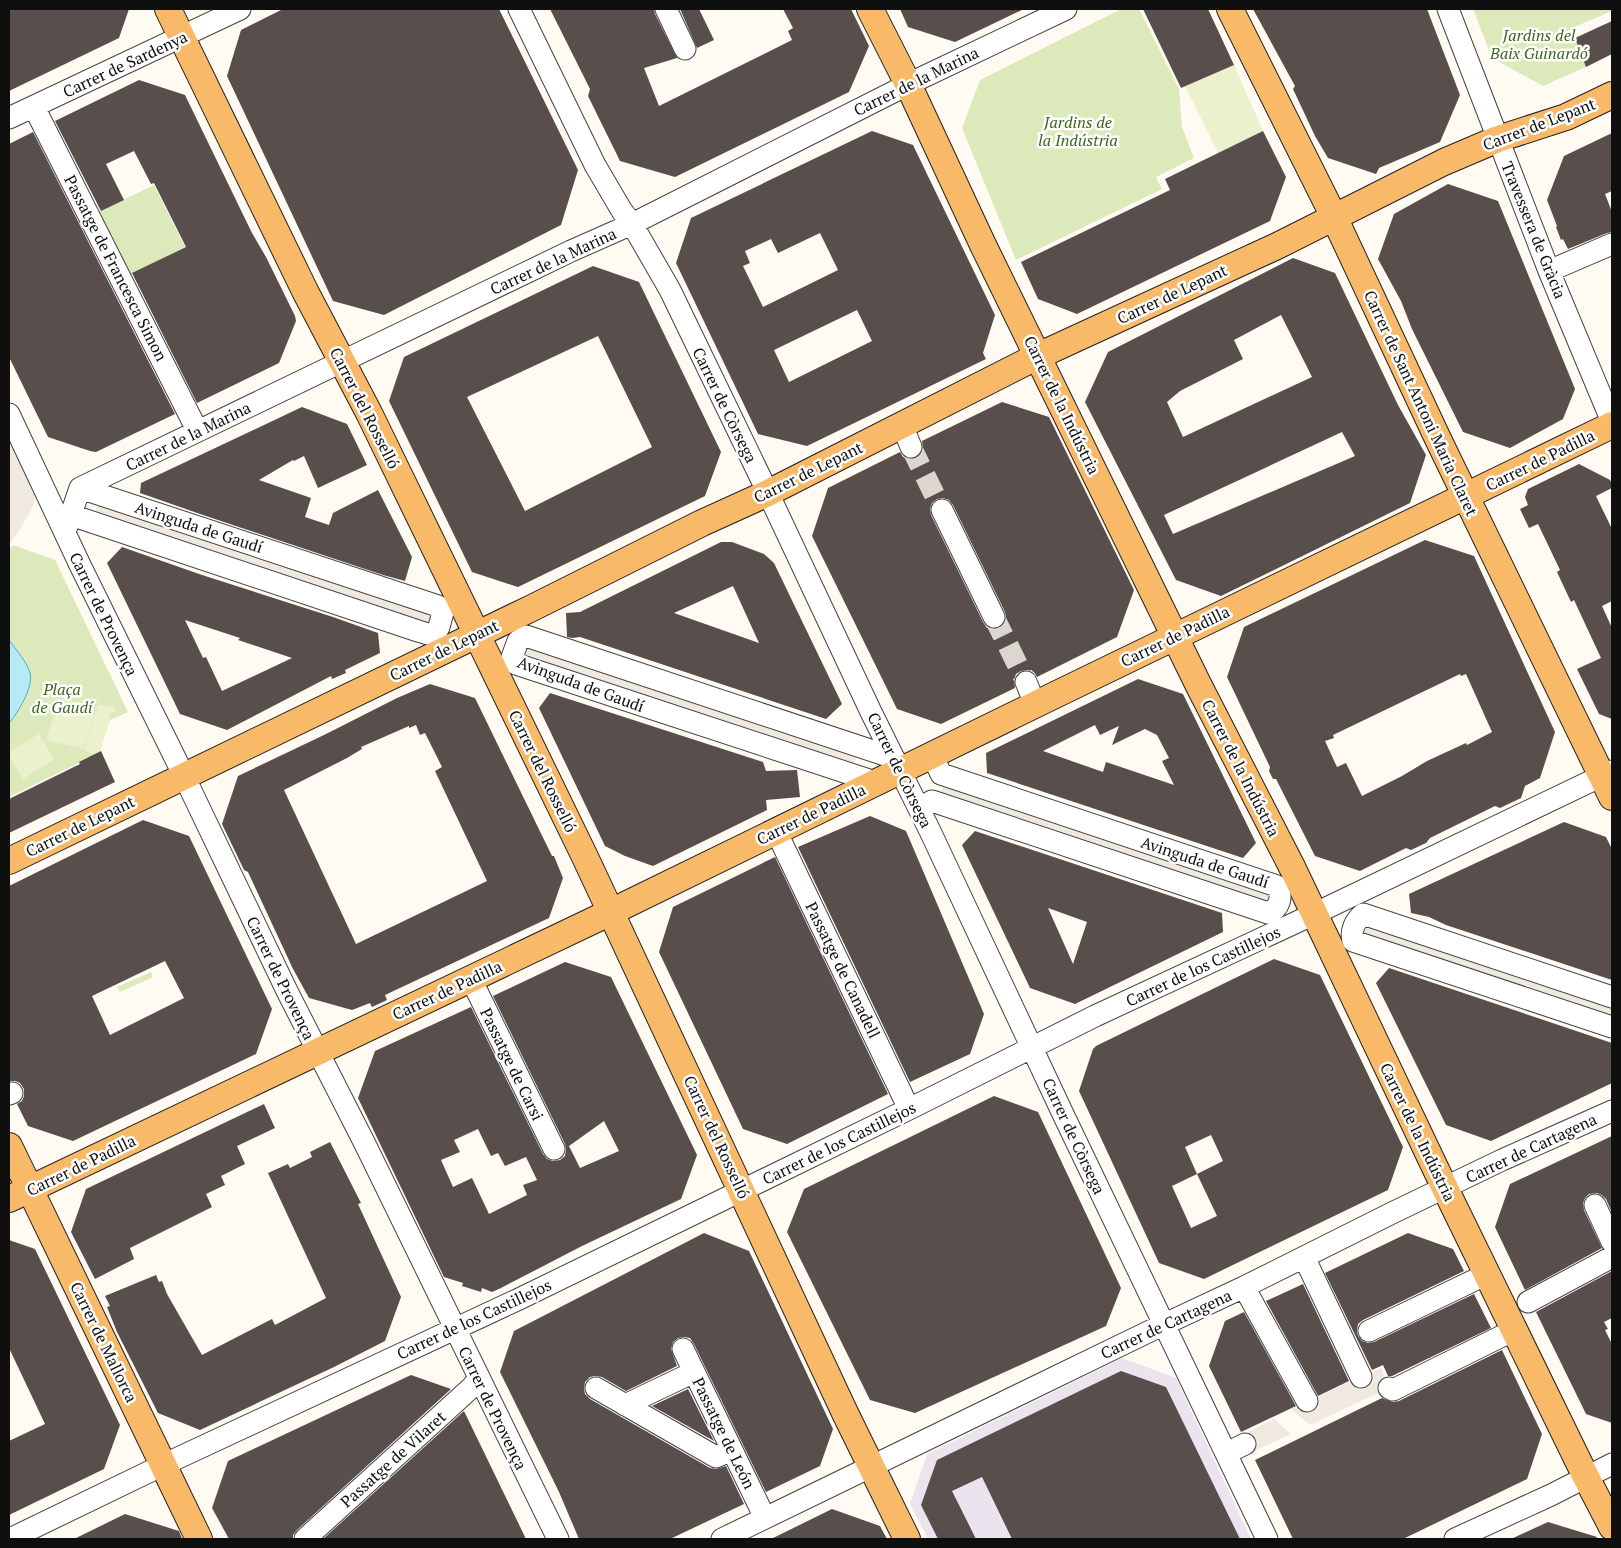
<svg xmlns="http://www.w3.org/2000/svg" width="1621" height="1548" font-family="'PT Serif',serif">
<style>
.industrial{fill:#ebe4ee}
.green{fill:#dceabb}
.pitch{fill:#ecf1cd}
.plaza{fill:#f0e9e0}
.water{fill:#b6ebf6;stroke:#3db0ce}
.building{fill:#584e4c;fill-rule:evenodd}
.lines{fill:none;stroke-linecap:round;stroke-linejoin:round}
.minor-tunnel{stroke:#dbd7d0;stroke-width:21;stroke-dasharray:21 11;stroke-linecap:butt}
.minor-casing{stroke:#424242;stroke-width:23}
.major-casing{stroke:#202020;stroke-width:28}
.minor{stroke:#fff;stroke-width:21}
.major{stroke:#f8ba68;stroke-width:26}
.labels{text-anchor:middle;stroke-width:5;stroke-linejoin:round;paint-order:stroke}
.park-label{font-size:16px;font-style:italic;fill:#3c681f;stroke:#fff}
.street-label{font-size:16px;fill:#0f0f0f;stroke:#fff}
</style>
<rect width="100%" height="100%" fill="#fffaf2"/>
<path class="industrial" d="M1122 1358 1176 1378 1251 1539H928L910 1504 927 1454Z"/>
<path class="green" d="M1121 9H1139L1179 89 1182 127 1194 158 1156 177 1162 189 1016 260 962 128 980 80Z
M1473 9H1612V11L1572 28 1586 67 1543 86 1492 58Z
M154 185 185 247 130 275 98 212Z
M13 545 55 560 128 712 110 720 99 753 9 797V550Z
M151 972 153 977 120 992 117 987Z"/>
<path class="pitch" d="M1234 65 1263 131 1218 153 1185 86Z
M57 704 94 716 83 749 46 740Z
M98 705 115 707V712L110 713V720L99 753 94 754 84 750Z
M39 734 54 759 23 779 9 755V752Z"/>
<path class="plaza" d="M12 444 38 493 30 512 18 532 9 545V445Z
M100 498 436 610 431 630 93 518Z
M523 640 858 751 852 769 518 660Z
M945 780 1275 888 1271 908 939 798Z
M1361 919 1612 1000V1023L1355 938Z
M1381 1368 1389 1388 1310 1425 1291 1409Z
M1274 1419 1291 1434 1250 1453 1242 1435Z"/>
<path class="water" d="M9 640C16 650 27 662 30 673 34 686 18 713 9 723Z"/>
<path class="building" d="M9 9H129L119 38 9 91Z
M283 9H499L578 170 561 225 384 315 333 301 227 76 241 30Z
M550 9H654L655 14 677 58 644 68 659 106 792 40 788 31 793 28 783 9H851L869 46 849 92 675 177 620 161 588 96 590 89Z
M680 9H699L714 40 697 48Z
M900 9H1024L955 42 908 27Z
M1143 9H1208L1234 65 1181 88Z
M1253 9H1427L1460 95 1440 142 1379 168 1376 174 1328 158 1315 136 1293 89 1295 86Z
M1612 21V54L1586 67 1575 38Z
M139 80 185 95 252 233 266 257 295 316 296 321 279 363 197 403 132 273 186 247 154 183 151 184 134 151 106 164 124 200 101 211 55 121Z
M872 131 913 145 995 315 983 353 986 359 807 446 758 434 676 263 691 218ZM820 233 838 270 763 307 743 266 750 263 745 251 771 239 778 253ZM857 310 872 341 789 382 774 350Z
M1263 131 1286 177 1270 221 1077 314 1038 299 1021 262 1170 190 1165 179Z
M33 132 175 414 96 452 90 451 48 437 9 357V144Z
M1612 133V191L1605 194 1612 212V232L1607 233 1568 249 1563 239 1561 240 1556 227 1557 226 1547 200 1564 156Z
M1448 184 1498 201 1575 389 1563 419 1510 448 1463 432 1412 329 1401 301 1378 259 1394 214Z
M1293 258 1335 273 1398 405 1426 455 1410 503 1221 596 1176 580 1085 402 1108 352ZM1281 315 1312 377 1183 437 1167 402 1180 391 1243 359 1234 340ZM1342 432 1355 456 1173 534 1164 515Z
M593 266 639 282 721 452 705 496 518 587 472 572 389 401 404 357ZM598 336 652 447 525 511 467 397Z
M1002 402 1049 417 1134 590 1117 637 1037 677 1034 672 1028 670 1021 671 1016 674 1014 680 1015 688 941 724 897 709 812 536 828 488 900 452 903 457 909 459 916 458 921 455 923 449 922 441ZM943 498 949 500 953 505 1005 612 1006 617 1005 624 999 628 993 629 987 628 983 622 931 515 930 509 932 503 937 499Z
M302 407 347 424 367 465 318 488 304 456 294 461 293 460 259 480 311 498 305 517 329 525 333 513 378 490 412 557 405 581 383 575 203 515 140 493 141 483Z
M1579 464 1610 480 1612 484V488L1596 496 1612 529V601L1602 606 1612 628V719L1599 714 1577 669 1601 658 1574 600 1571 602 1557 572 1560 570 1538 524 1529 528 1520 509 1528 505 1525 497 1528 489Z
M1425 540 1474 556 1555 732 1540 778 1525 786 1521 798 1500 808 1495 806 1430 838 1426 843 1411 850 1406 848 1360 871 1315 856 1276 779H1273L1269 771 1270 767 1227 677 1244 627ZM1460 674 1461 676 1466 674 1492 732 1467 745 1466 743 1427 761 1402 776 1362 796 1346 763 1337 767 1325 741 1334 738 1333 735Z
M721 542H732L764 554 774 563 842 704 826 719 580 637 572 638 567 637 566 613 580 612ZM733 586 759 643 674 613Z
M122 547 202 575 333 617 378 633 380 653 345 670 346 673 332 679 331 676 227 730 180 714 107 563ZM185 620 240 638 238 640 292 658 222 691 206 657 203 658Z
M1138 679 1183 694 1256 843 1243 858 987 773 986 753ZM1095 725 1100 735 1119 726 1112 745 1145 729 1157 735 1169 758 1162 761 1174 785 1106 762 1103 772 1043 751Z
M430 684 475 698 552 856H554L563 878 549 918 385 995 387 1000 372 1007 370 1003 352 1010 309 998 293 969 248 872 244 870 222 824 238 776 326 734 397 698ZM416 725 420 735 425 733 442 767 435 771 487 881 356 944 284 790 347 758 362 749 361 747 409 726V728Z
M550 693 763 762 766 771 797 770 800 797 766 800 767 810 653 866 625 856 605 846 539 708Z
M101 751 115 782 9 833V799L80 764 79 762Z
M870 816 906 831 984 1014 970 1054 910 1082 798 847Z
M143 820 189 836 272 1009 256 1054 73 1141 28 1126 17 1104 22 1101 24 1096V1089L20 1083 15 1081H9V886ZM165 961 184 998 110 1035 92 996Z
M1564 822 1606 837 1612 849V980L1446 925 1429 917 1411 913 1409 894Z
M975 831 1222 913 1223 932 1075 1004 1030 988 962 845ZM1048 908 1087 922 1073 964Z
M775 857 888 1094 787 1144 743 1129 659 952 673 907Z
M1274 959 1320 975 1403 1147 1388 1190 1204 1279 1159 1263 1079 1091 1093 1049 1096 1046ZM1211 1135 1223 1161 1197 1174 1217 1216 1191 1228 1172 1186 1197 1174 1185 1147Z
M565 962 611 977 697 1155 681 1199 582 1246 501 1288 492 1292 482 1288 481 1292 462 1286 463 1283 444 1277 358 1098 375 1051 471 1007 543 1154 547 1159 553 1161 560 1160 565 1156 566 1150 565 1144 493 996ZM604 1121 619 1151 580 1168 569 1146ZM478 1129 491 1156 498 1153 505 1166 526 1157 537 1180 523 1185 527 1195 489 1214 472 1178 453 1187 441 1160 460 1152 454 1140Z
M1389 968 1612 1043V1083L1491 1141 1446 1125 1376 983Z
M994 1096 1038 1112 1121 1288 1106 1326 915 1413 870 1400 787 1232 804 1189Z
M264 1104 275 1128 237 1146 245 1164 221 1176 225 1185 206 1194 212 1207 130 1248 134 1259 95 1279 71 1232 86 1189Z
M1612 1136V1213L1606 1199 1602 1195 1597 1193 1589 1194 1585 1198 1583 1203 1584 1210 1602 1248 1525 1290 1495 1227 1510 1184Z
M330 1142 361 1203 358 1204 401 1297 385 1341 334 1367 200 1430 158 1413 117 1332 107 1307 110 1306 105 1296 156 1275 159 1282 162 1281 167 1294 202 1355 272 1319 275 1325 326 1298 268 1173 288 1164 290 1168 312 1157 310 1152Z
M704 1233 749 1251 833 1429 820 1466 766 1492 694 1344 690 1338 684 1337 678 1338 673 1342 671 1349 677 1366 626 1391 602 1377 595 1376 590 1377 585 1382 584 1389 585 1394 590 1399 710 1468 716 1469 726 1466 744 1504 670 1539H579L559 1492 500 1372 514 1331Z
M1408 1233 1453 1249 1464 1271 1363 1320 1358 1324 1357 1331 1358 1336 1362 1341 1368 1343 1374 1342 1474 1294 1491 1328 1392 1376H1388L1383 1365 1372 1370 1325 1273Z
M9 1240 35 1249 120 1425 104 1469 9 1515V1441L45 1424 9 1348Z
M1612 1271V1318L1604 1322 1608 1329 1605 1330 1612 1344V1423L1586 1414 1536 1312Z
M1303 1284 1349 1381 1318 1396 1266 1301Z
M1244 1312 1296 1406 1241 1432 1209 1366 1225 1321Z
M1502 1350 1542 1434 1527 1479 1403 1539H1293L1255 1460 1382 1398 1393 1402 1399 1401Z
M1121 1371 1166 1387 1240 1539H1012L982 1477 952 1491 976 1539H938L921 1505 937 1460Z
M411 1375 451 1389 297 1530 293 1535V1539H229L212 1508 228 1461Z
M688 1389 714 1441 652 1406Z
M464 1411 526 1539H323Z
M832 1509 880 1526 887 1539H771Z
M125 1514 179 1531 182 1539H74Z
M1548 1522 1597 1537 1596 1539H1511Z"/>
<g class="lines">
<path class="minor-tunnel" d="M911 447 942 510
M994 617 1026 682"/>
<g class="minor-casing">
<path id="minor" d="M519 9 595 165 622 211 632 224 670 290 768 493 871 712 930 831 1063 1114 1267 1539
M666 9 685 49
M1448 9 1549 271 1612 422
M34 107 197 430
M9 118 240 9
M1549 271 1612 244
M9 414 80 565 184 776 287 991 365 1144 558 1539
M902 425 911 447
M942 510 994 617
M71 515 418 631 428 634H435L439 627 443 612 438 606 80 488
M65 532 80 488 571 251 632 224 917 80 1066 9
M1026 682 1035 704
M875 782 516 664 511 660 518 641 526 636 894 758
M919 808 932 801 1268 913C1280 909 1283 896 1277 886L941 774 932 755
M776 831 909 1109
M471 979 554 1149
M1612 997 1363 914C1355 921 1350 931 1353 941L1612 1027
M9 1094 12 1093
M1595 1205 1612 1242
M1304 1257 1361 1377
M1244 1287 1307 1401
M1528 1302 1612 1257
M1369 1331 1487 1274
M683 1349 765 1518
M596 1388 716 1457 732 1450
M1389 1388 1393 1390 1502 1336
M625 1405 694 1372
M1237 1448 1245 1444
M10 1539 163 1465 519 1299 909 1109 1095 1016 1314 914 1612 771
M305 1539 472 1387 479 1378
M722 1539 1150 1331 1244 1287 1392 1213 1502 1160 1612 1111
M1455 1539 1551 1495 1612 1464"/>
</g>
<g class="major-casing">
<path id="major" d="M168 9 305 291 369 413 585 857 845 1413 907 1539
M870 9 908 84 983 245 1199 686 1293 869 1441 1180 1586 1477 1612 1527
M1230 9 1334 217 1438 439 1612 797
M9 861 532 608 702 523 768 493 1038 356 1277 246 1444 162 1498 139 1566 117 1612 95
M9 1146 199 1539
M9 1199 611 912 1057 694 1612 425"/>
</g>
<use href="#minor" class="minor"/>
<use href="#major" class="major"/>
</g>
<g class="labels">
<g class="park-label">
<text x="1539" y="41">Jardins del<tspan x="1539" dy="18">Baix Guinardó</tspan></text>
<text x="1078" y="128">Jardins de<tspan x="1078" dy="18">la Indústria</tspan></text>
<text x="62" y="695">Plaça<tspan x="62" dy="18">de Gaudí</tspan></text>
</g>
<g class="street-label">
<text transform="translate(125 64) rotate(-25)" y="6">Carrer de Sardenya</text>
<text transform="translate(916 81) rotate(-26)" y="6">Carrer de la Marina</text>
<text transform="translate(1539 124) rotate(-21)" y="6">Carrer de Lepant</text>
<text transform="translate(1534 230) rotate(68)" y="6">Travessera de Gràcia</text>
<text transform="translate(553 261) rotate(-25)" y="6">Carrer de la Marina</text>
<text transform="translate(116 268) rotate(63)" y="6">Passatge de Francesca Simon</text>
<text transform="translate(1172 294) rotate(-25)" y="6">Carrer de Lepant</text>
<text transform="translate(1421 403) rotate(65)" y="6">Carrer de Sant Antoni Maria Claret</text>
<text transform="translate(725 405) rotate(64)" y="6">Carrer de Còrsega</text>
<text transform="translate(1062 405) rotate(64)" y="6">Carrer de la Indústria</text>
<text transform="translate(365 408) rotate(63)" y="6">Carrer del Rosselló</text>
<text transform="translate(188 436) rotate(-26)" y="6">Carrer de la Marina</text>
<text transform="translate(1540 460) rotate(-26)" y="6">Carrer de Padilla</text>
<text transform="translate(808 472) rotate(-26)" y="6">Carrer de Lepant</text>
<text transform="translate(199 527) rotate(18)" y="6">Avinguda de Gaudí</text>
<text transform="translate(104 614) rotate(64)" y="6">Carrer de Provença</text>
<text transform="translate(1175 636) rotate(-26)" y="6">Carrer de Padilla</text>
<text transform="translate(444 650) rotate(-26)" y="6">Carrer de Lepant</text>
<text transform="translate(581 684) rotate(20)" y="6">Avinguda de Gaudí</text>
<text transform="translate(1241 768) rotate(63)" y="6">Carrer de la Indústria</text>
<text transform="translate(900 770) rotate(64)" y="6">Carrer de Còrsega</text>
<text transform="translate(543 771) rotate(64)" y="6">Carrer del Rosselló</text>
<text transform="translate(811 814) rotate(-26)" y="6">Carrer de Padilla</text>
<text transform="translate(80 826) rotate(-26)" y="6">Carrer de Lepant</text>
<text transform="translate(1205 862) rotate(18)" y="6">Avinguda de Gaudí</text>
<text transform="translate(1203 966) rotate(-25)" y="6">Carrer de los Castillejos</text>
<text transform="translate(843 970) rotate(64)" y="6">Passatge de Canadell</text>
<text transform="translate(281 978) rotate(64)" y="6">Carrer de Provença</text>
<text transform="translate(447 990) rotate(-25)" y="6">Carrer de Padilla</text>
<text transform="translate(512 1064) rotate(64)" y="6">Passatge de Carsi</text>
<text transform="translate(1418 1132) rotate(64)" y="6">Carrer de la Indústria</text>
<text transform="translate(1074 1136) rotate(65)" y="6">Carrer de Còrsega</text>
<text transform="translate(717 1137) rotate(65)" y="6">Carrer del Rosselló</text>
<text transform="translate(839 1143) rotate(-26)" y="6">Carrer de los Castillejos</text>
<text transform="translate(1531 1148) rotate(-25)" y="6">Carrer de Cartagena</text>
<text transform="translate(81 1165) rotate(-26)" y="6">Carrer de Padilla</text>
<text transform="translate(474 1319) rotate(-25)" y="6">Carrer de los Castillejos</text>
<text transform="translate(1166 1324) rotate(-25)" y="6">Carrer de Cartagena</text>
<text transform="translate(104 1342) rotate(64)" y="6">Carrer de Mallorca</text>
<text transform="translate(493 1408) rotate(64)" y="6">Carrer de Provença</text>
<text transform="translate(724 1433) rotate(64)" y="6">Passatge de León</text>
<text transform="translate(393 1459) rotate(-42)" y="6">Passatge de Vilaret</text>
</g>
</g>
<rect width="1621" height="1548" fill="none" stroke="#0f0f0f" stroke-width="20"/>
</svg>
